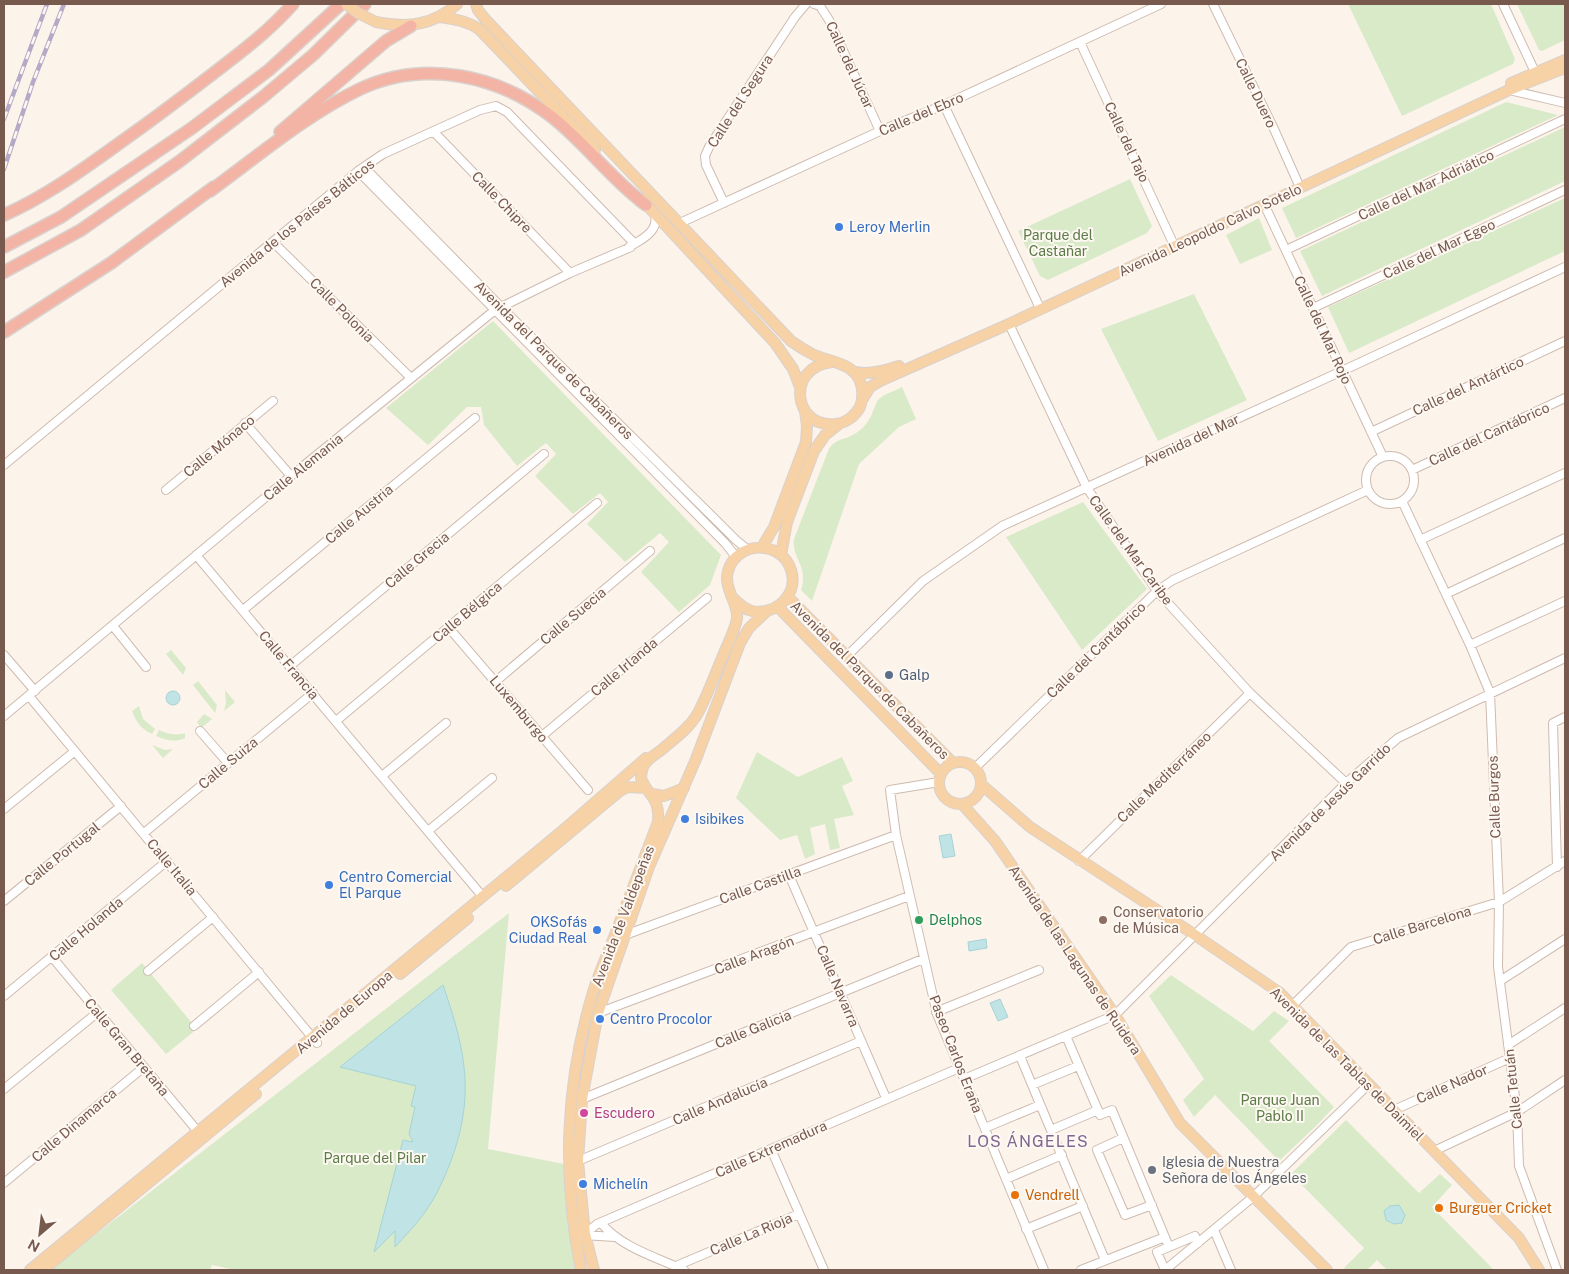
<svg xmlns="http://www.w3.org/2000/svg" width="1569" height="1274" font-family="'Public Sans',sans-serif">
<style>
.green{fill:#d9eac9}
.water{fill:#c0e3e5;stroke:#a6d3d7}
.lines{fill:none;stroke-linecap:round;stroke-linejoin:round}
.minor-casing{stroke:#cebbb0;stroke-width:10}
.major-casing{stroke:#d9d1cd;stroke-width:12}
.highway-casing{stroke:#d9d1cd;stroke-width:14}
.minor{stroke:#fff;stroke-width:8}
.major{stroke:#f7d2a7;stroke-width:10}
.highway{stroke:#f3b3a5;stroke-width:11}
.rail-casing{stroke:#b6a8c7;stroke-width:4.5}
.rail{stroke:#fef8f2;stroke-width:2.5;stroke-dasharray:8;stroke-linecap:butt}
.major-bridge-casing{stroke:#d9d1cd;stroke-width:12;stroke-linecap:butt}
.major-bridge{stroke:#f7d2a7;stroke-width:10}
.shop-dot{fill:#3f7fe0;stroke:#fef8f2;stroke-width:2}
.service-dot{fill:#5c6f8a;stroke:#fef8f2;stroke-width:2}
.leisure-dot{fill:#2e9e5b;stroke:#fef8f2;stroke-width:2}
.education-dot{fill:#8d6e63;stroke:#fef8f2;stroke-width:2}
.hotel-dot{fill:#d1479c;stroke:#fef8f2;stroke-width:2}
.worship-dot{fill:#6b7280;stroke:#fef8f2;stroke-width:2}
.food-dot{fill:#e8710a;stroke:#fef8f2;stroke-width:2}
.labels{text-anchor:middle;stroke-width:4;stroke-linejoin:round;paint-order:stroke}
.street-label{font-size:14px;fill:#77594e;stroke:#fef8f2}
.shop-label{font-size:14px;fill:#366cbe;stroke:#fef8f2;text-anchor:start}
.park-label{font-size:14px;fill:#5b7b47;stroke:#fef8f2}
.service-label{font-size:14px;fill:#4e5e75;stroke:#fef8f2;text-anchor:start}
.education-label{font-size:14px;fill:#785e54;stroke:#fef8f2;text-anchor:start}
.leisure-label{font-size:14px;fill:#27864d;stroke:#fef8f2;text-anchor:start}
.hotel-label{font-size:14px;fill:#b23c85;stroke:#fef8f2;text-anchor:start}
.worship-label{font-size:14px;fill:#5b616d;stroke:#fef8f2;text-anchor:start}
.food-label{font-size:14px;fill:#c56008;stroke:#fef8f2;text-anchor:start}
.quarter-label{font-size:16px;letter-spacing:1px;fill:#806692;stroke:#fef8f2}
</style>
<rect width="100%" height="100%" fill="#fcf4eb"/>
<path class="green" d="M1348 4H1491L1515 59 1513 64 1402 116Z
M1517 4H1565V40L1542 51 1539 50Z
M1506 102 1558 115 1296 238 1282 208Z
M1565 127V181L1322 296 1300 251Z
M1130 179 1152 226 1147 233 1048 280 1040 276 1018 231Z
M1565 198V251L1349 353 1328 307Z
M1259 218 1272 250 1240 264 1226 235Z
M1194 294 1247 400 1158 441 1101 329Z
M493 321 721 555 710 585 679 612 641 572 669 542 660 533 625 562 587 524 608 502 600 493 573 514 535 476 556 454 546 443 517 466 484 425 481 407H467L428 445 386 408Z
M902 387 916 419 899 427 859 464 812 601 801 590C809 566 791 558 794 539L828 451C835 437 845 441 856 433 864 428 870 420 873 411 875 408 875 404 878 400 883 394 895 391 902 387Z
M1083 502 1147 589 1082 650 1006 537Z
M171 650 186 668 183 675 166 654Z
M198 681 217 705 215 713 193 685Z
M225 690 235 702 224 711 226 703Z
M139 706 143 719 155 729 152 734C141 729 136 722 132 711Z
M204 714 212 719 201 728 197 722Z
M159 730C167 734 176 736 185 733V738C174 743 166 740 156 736Z
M152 745 165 750 173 749 163 758Z
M757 752 798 777 842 757 853 781 842 786 854 815 834 819 840 848 830 850 825 824 810 828 815 854 805 859 797 835 780 840 736 798Z
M509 913 488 1149 569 1165 582 1270H235L212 1265 210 1270H50Z
M142 963 197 1029 166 1054 111 990Z
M1171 975 1253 1031 1274 1011 1289 1021 1269 1041 1334 1107 1315 1127 1279 1161 1215 1095 1194 1117 1183 1100 1204 1079 1149 996Z
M1346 1120 1419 1193 1440 1174 1452 1185 1432 1207 1494 1270H1387L1377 1260 1367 1270H1347L1344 1268 1364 1248 1291 1174Z"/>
<path class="water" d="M166 698a7 7 0 1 1 14 0a7 7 0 1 1-14 0Z
M951 834 955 856 943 858 939 836Z
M986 939 987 948 969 951 968 942Z
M443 985C466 1052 476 1097 449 1166 442 1183 434 1201 422 1216 414 1227 404 1237 395 1247V1231L374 1252 403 1140 413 1142 409 1134 415 1107 411 1106 416 1086 340 1067Z
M1000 999 1008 1017 998 1021 990 1003Z
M1399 1205 1405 1215 1402 1223 1394 1224 1386 1220 1384 1211 1390 1206Z"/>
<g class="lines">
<g class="minor-casing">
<path id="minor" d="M814 4 820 6 829 20 880 131
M1213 4 1274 129 1298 183
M1503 4 1535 72
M1080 42 1173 243
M1509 90 1565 103
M944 105 1039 306
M434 132 570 273
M364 167 501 307 736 540 747 549
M358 171 725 543 736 557
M724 203 706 165 705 156 709 147 795 17 806 4
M1264 204 1383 457
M680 223 880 131 944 105 1161 4
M273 242 411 378
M629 247C642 239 659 232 655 214
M1286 250 1565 119
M1313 308 1565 190
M1009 324 1087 488 1157 591 1250 693 1346 783
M245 423 291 476
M1371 432 1565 341
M1366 480a24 24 0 1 1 48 0a24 24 0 1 1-48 0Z
M4 465 358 171 383 154 480 110 496 106 507 112 632 241 631 247 570 273 495 310 291 476 4 716
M1412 470 1565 398
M166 490 273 401
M1402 501 1470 645 1490 693 1499 902 1498 967 1517 1112 1519 1166 1557 1270
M1420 540 1565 473
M196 555 483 897
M1446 594 1565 538
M243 610 475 418
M113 626 146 667
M449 628 588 790
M1470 645 1565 601
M4 655 35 691
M846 657 923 581 1002 526 1342 371 1565 267
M290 666 544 454
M496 681 650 551
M29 696 317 1043
M336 721 597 503
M200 731 228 763
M542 736 707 598
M975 768 1157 591 1173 580 1368 490
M382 776 446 723
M939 782 890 790 896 835 937 1014 1044 1270
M4 809 75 751
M428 831 492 778
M144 833 313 693
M1079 861 1250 693
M1557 867 1553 723 1565 717
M789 875 886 1098
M4 901 121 806
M625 935 896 835
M52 957 200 1134
M148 971 213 917
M1500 981 1565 939
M4 996 167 861
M1292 1006 1351 947 1499 902 1565 861
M936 1012 1039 970
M598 1013 909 896
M194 1026 259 972
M1066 1036 1100 1115 1112 1110 1169 1247
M1508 1045 1565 1008
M1020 1056 1105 1260
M964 1079 1115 1015 1346 783 1398 738 1565 658
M1032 1085 1078 1066
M4 1089 98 1012
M582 1099 923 959
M1394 1110 1510 1058
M985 1128 1040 1105
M1051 1130 1098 1110
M1123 1138 1097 1150 1125 1215 1152 1205
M771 1149 824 1270
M1434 1151 1517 1112 1565 1080
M578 1161 861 1041
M1006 1179 1062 1155
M4 1183 144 1067
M601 1223C622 1248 656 1257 684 1270
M1026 1229 1083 1206
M1214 1230 1231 1270
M585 1234 597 1224 959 1068
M583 1235 615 1237
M676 1266 799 1214
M1081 1270 1165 1237
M1165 1270 1253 1197 1369 1084
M1165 1270 1157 1252 1195 1236 1198 1243"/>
</g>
<g class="major-casing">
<path id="major" d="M476 4 478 10 485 19 791 341C798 346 806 351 814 355 831 362 855 363 861 384 863 392 863 399 860 407 855 416 846 423 836 424 793 429 785 367 832 362
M440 17C454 19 467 21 479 29L595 150
M376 22C406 28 433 26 457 4
M1511 83 1565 60
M641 199 775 343 793 369 800 387
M854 372C870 375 885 371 899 366
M862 400 870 387 880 381 1009 324 1509 90 1565 68
M762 547 774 527 806 442 807 426 805 411
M781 555 787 522 814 451 825 435 839 424
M788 597 953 763
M778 607 941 774
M939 783a21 21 0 1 1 42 0a21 21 0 1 1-42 0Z
M982 785 1030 827 1195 935 1280 993 1519 1238 1539 1270
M652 794 664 796 684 788
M963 805 995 841 1115 1015 1180 1123 1327 1270
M506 886 620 791 628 787 646 788
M400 974 468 918
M30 1270 561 832 646 758
M43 1270 256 1094
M581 1270C562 1174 565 1083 594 989 600 970 609 951 616 932 630 896 644 859 658 822 660 796 648 797 641 778 641 774 642 770 643 767 646 760 654 755 660 751 675 738 693 726 701 707 710 689 717 669 725 651 729 641 735 629 737 619 739 604 723 588 728 571 737 540 782 540 791 570 799 594 776 616 752 611 743 609 737 602 731 596
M594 1270 585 1234 578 1161 582 1099 598 1013 649 867 696 759 740 643 749 628 766 612"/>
</g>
<g class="highway-casing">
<path id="highway" d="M280 132 386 41 411 26
M210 191C258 156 306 115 360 89 424 59 498 75 552 117 586 144 611 179 646 205
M4 215C54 193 98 158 142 127 168 108 193 89 219 69 245 49 271 29 293 4
M4 247 61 217 192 128 269 70 341 4
M4 272 81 230 180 161 263 97 313 55 365 4
M4 332 111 263 214 187"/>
</g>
<use href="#minor" class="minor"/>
<use href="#major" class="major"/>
<use href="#highway" class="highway"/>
<g class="rail-casing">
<path id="rail" d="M4 119 47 4
M4 169 33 82 64 4"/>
</g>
<use href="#rail" class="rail"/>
<g class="major-bridge-casing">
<path id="major-bridge" d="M346 4 358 13 376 22"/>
</g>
<use href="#major-bridge" class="major-bridge"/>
</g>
<g class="shop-dot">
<circle cx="839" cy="227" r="5"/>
<circle cx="685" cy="819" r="5"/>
<circle cx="329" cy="885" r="5"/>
<circle cx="597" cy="930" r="5"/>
<circle cx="600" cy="1019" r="5"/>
<circle cx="583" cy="1184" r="5"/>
</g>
<circle class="service-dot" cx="889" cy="675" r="5"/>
<circle class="leisure-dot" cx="919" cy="920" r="5"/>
<circle class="education-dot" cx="1103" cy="920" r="5"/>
<circle class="hotel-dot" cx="584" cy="1113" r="5"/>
<circle class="worship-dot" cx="1152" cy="1170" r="5"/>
<g class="food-dot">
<circle cx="1015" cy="1195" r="5"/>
<circle cx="1439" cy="1208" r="5"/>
</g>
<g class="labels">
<g class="street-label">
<text transform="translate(850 65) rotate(65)" y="5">Calle del Júcar</text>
<text transform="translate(1256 93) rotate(64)" y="5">Calle Duero</text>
<text transform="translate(740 101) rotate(-57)" y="5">Calle del Segura</text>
<text transform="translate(921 114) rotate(-23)" y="5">Calle del Ebro</text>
<text transform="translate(1127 142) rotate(65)" y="5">Calle del Tajo</text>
<text transform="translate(1426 185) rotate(-25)" y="5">Calle del Mar Adriático</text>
<text transform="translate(502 202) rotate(46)" y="5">Calle Chipre</text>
<text transform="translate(297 223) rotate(-39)" y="5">Avenida de los Países Bálticos</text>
<text transform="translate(1210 230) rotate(-25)" y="5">Avenida Leopoldo Calvo Sotelo</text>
<text transform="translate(1439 249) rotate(-25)" y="5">Calle del Mar Egeo</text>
<text transform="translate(342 310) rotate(45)" y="5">Calle Polonia</text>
<text transform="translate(1323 330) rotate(65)" y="5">Calle del Mar Rojo</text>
<text transform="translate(554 360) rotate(45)" y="5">Avenida del Parque de Cabañeros</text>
<text transform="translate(1468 386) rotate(-25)" y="5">Calle del Antártico</text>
<text transform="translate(1489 434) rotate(-25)" y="5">Calle del Cantábrico</text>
<text transform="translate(1191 440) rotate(-25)" y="5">Avenida del Mar</text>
<text transform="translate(219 446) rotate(-40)" y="5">Calle Mónaco</text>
<text transform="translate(303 467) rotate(-39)" y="5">Calle Alemania</text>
<text transform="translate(359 514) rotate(-40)" y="5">Calle Austria</text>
<text transform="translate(1131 550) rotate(54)" y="5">Calle del Mar Caribe</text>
<text transform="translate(417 560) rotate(-40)" y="5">Calle Grecia</text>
<text transform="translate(467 612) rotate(-40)" y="5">Calle Bélgica</text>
<text transform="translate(573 616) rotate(-40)" y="5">Calle Suecia</text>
<text transform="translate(1096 650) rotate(-44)" y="5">Calle del Cantábrico</text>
<text transform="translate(289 665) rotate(50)" y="5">Calle Francia</text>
<text transform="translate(624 667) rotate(-40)" y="5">Calle Irlanda</text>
<text transform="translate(870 680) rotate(45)" y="5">Avenida del Parque de Cabañeros</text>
<text transform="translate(519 709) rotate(50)" y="5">Luxemburgo</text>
<text transform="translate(228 763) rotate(-40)" y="5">Calle Suiza</text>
<text transform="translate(1164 777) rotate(-44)" y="5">Calle Mediterráneo</text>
<text transform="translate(1494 797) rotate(-92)" y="5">Calle Burgos</text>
<text transform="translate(1330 802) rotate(-44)" y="5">Avenida de Jesús Garrido</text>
<text transform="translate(62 854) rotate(-39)" y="5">Calle Portugal</text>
<text transform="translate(172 867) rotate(50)" y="5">Calle Italia</text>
<text transform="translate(760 885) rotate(-20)" y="5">Calle Castilla</text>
<text transform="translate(623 916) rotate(-69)" y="5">Avenida de Valdepeñas</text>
<text transform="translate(1422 925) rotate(-17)" y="5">Calle Barcelona</text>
<text transform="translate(86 929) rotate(-40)" y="5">Calle Holanda</text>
<text transform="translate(754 955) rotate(-21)" y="5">Calle Aragón</text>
<text transform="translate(1075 960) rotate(56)" y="5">Avenida de las Lagunas de Ruidera</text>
<text transform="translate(838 986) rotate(67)" y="5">Calle Navarra</text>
<text transform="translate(344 1012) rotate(-40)" y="5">Avenida de Europa</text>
<text transform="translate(753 1029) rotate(-22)" y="5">Calle Galicia</text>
<text transform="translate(127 1047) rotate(50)" y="5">Calle Gran Bretaña</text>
<text transform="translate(956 1054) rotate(69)" y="5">Paseo Carlos Eraña</text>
<text transform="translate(1347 1064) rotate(45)" y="5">Avenida de las Tablas de Daimiel</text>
<text transform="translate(1452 1084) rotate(-24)" y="5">Calle Nador</text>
<text transform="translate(1513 1089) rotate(-96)" y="5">Calle Tetuán</text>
<text transform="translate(720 1101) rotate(-23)" y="5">Calle Andalucía</text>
<text transform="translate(74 1125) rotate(-40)" y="5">Calle Dinamarca</text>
<text transform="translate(771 1149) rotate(-24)" y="5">Calle Extremadura</text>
<text transform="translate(751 1234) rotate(-23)" y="5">Calle La Rioja</text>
</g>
<g class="shop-label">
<text x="849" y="232">Leroy Merlin</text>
<text x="695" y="824">Isibikes</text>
<text x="339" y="882">Centro Comercial<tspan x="339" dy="16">El Parque</tspan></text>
<text x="587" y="927" text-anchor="end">OKSofás<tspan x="587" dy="16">Ciudad Real</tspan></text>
<text x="610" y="1024">Centro Procolor</text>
<text x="593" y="1189">Michelín</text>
</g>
<g class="park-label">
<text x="1058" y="240">Parque del<tspan x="1058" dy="16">Castañar</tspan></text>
<text x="1280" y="1105">Parque Juan<tspan x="1280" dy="16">Pablo II</tspan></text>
<text x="375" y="1163">Parque del Pilar</text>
</g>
<g class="service-label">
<text x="899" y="680">Galp</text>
</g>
<g class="education-label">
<text x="1113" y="917">Conservatorio<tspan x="1113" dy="16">de Música</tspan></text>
</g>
<g class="leisure-label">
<text x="929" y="925">Delphos</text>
</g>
<g class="hotel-label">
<text x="594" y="1118">Escudero</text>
</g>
<g class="worship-label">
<text x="1162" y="1167">Iglesia de Nuestra<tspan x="1162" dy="16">Señora de los Ángeles</tspan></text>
</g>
<g class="food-label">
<text x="1025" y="1200">Vendrell</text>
<text x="1449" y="1213">Burguer Cricket</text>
</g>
<g class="quarter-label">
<text x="1028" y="1147">LOS ÁNGELES</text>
</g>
</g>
<rect width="1569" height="1274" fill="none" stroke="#77594e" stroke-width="10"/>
<g transform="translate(40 1234) rotate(208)" stroke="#fef8f2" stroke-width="4" paint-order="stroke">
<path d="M0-4L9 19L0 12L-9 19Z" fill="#77594e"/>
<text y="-8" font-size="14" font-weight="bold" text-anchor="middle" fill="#77594e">N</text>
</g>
</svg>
